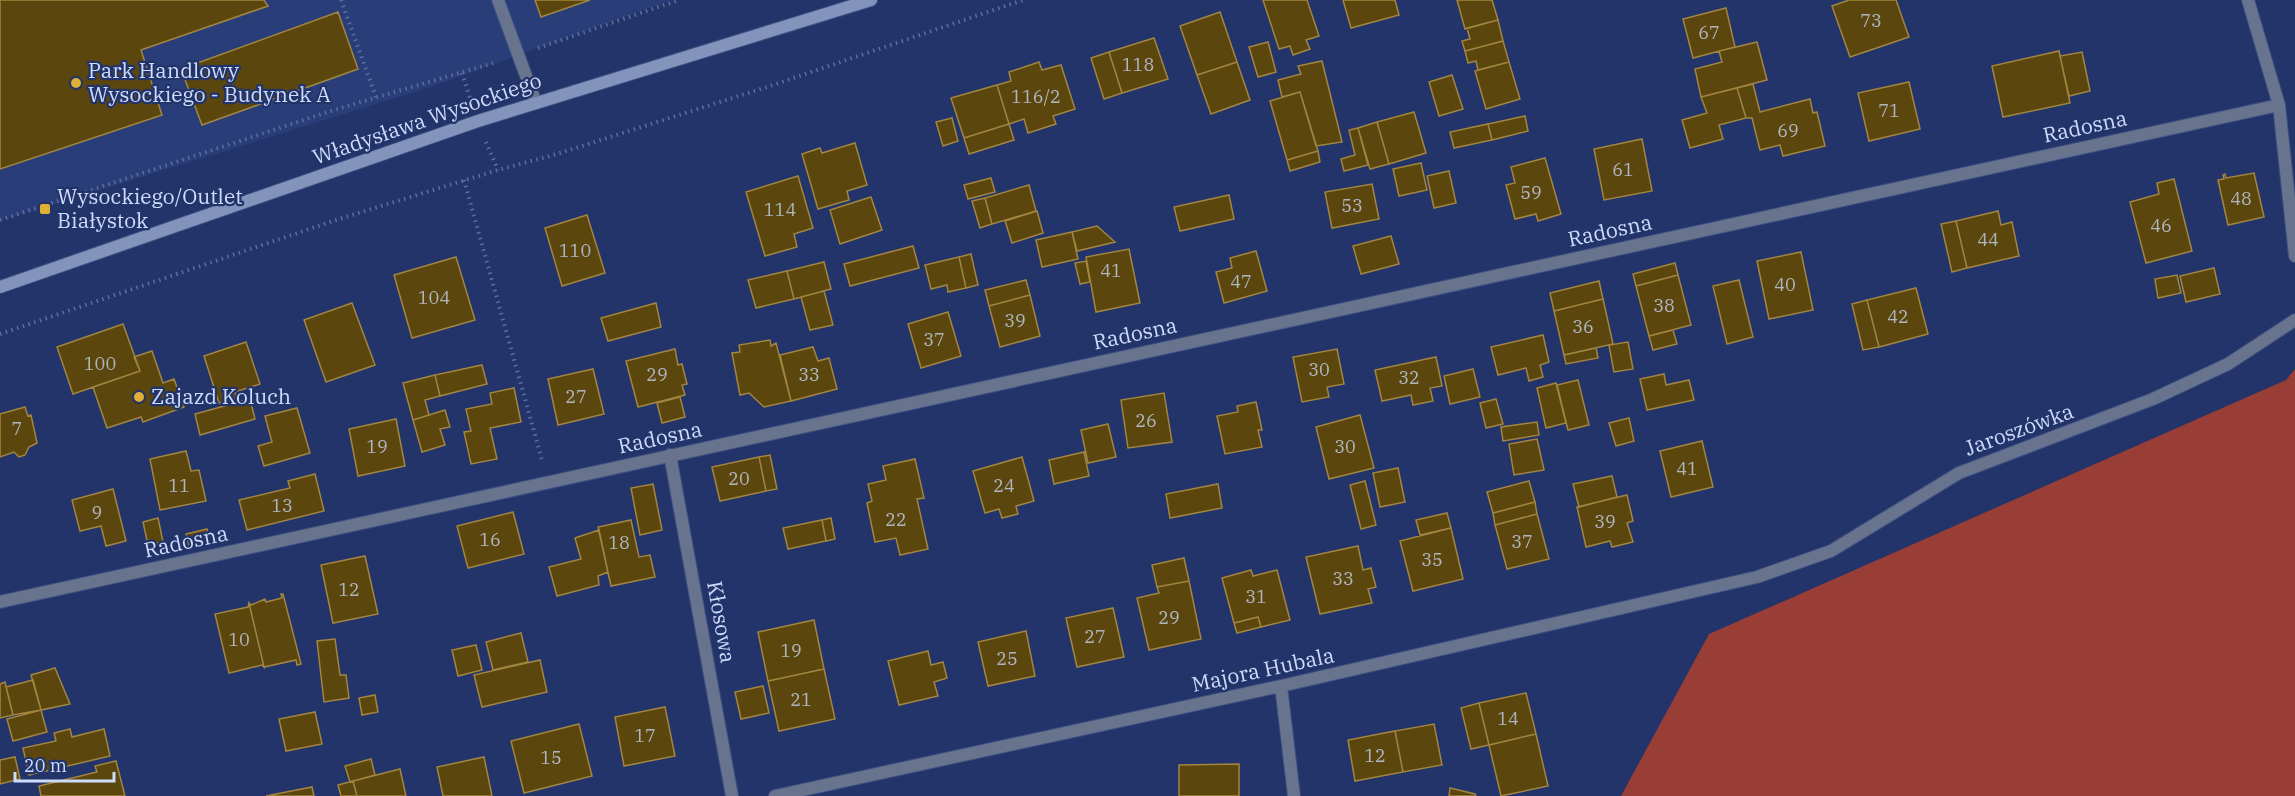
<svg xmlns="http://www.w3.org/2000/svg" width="2295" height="796" font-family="'IBM Plex Serif',serif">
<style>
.built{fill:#293d78}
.green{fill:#993d37}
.building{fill:#5b460e;stroke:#a28540;stroke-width:1.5}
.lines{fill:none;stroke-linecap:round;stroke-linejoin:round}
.lane-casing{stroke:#3d4f81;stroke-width:14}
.street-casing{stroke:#3d4f81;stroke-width:14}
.secondary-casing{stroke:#3d4f81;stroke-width:14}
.path{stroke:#5d6e9c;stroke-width:4;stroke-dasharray:1.5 4.5;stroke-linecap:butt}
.lane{stroke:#68738d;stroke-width:12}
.street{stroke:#68738d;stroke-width:12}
.secondary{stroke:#8293bc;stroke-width:12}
.poi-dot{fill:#dfb034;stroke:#223469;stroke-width:2}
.labels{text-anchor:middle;stroke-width:4.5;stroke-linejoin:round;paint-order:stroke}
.number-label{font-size:18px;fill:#b0b6c0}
.poi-label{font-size:21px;fill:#cddbfc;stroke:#223469;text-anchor:start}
.street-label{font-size:21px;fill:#cddbfc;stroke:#223469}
</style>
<rect width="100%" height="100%" fill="#223469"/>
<path class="built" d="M0 0H671L431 87 0 221Z"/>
<path class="green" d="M2295 369V796H1621L1709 634 2286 380Z"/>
<path class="building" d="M0 0H264L268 6 141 50 162 115 0 169Z
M535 0H590L541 17Z
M1263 0H1307L1319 36 1306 40 1310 49 1293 55 1290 46 1279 49Z
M1343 0H1395L1399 15 1351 28Z
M1457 0H1492L1498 20 1465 29Z
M1849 0H1896L1909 37 1850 57 1832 6Z
M1726 8 1735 47 1693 58 1683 19Z
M338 12 358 69 202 125 181 69Z
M1220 12 1237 62 1197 75 1180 26Z
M1498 20 1503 41 1465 51 1462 41 1470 39 1467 28Z
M1154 38 1168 79 1122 93 1109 52Z
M1503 41 1509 62 1478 70 1476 61 1468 63 1465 51Z
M1268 42 1276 72 1258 77 1249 47Z
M1757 42 1767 80 1701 97 1695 69 1722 62 1719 51Z
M2059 51 2070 103 2003 117 1992 66Z
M1109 52 1122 93 1104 99 1091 58Z
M2082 52 2090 91 2069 96 2060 56Z
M1322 61 1342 142 1316 146 1300 92 1282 97 1278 80 1301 74 1298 66Z
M1039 62 1042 70 1061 65 1075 109 1053 116 1056 124 1028 133 1024 119 1009 124 997 85 1011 81 1009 72Z
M1237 62 1250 100 1211 114 1197 75Z
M1509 62 1520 99 1486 109 1475 71Z
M1452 75 1463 109 1439 116 1429 82Z
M1909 82 1920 129 1869 141 1858 93Z
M1753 84 1760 112 1810 99 1813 113 1817 112 1825 146 1783 156 1780 145 1760 150 1752 118H1746L1737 88Z
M997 85 1009 124 964 138 951 98Z
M1737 88 1746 118 1719 125 1723 139 1690 148 1682 120 1707 113 1701 97Z
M1300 92 1318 151 1287 160 1270 101Z
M1414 112 1426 153 1389 164 1377 122Z
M1525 116 1528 131 1492 140 1488 124Z
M952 118 958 141 943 146 936 122Z
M1377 122 1389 164 1370 169 1358 128Z
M1009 124 1014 140 969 154 964 138Z
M1488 124 1492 140 1454 148 1450 132Z
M1358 128 1368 165 1344 171 1341 159 1355 155 1349 130Z
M1642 139 1652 191 1604 200 1594 149Z
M855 143 867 185 847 191 849 200 818 209 802 154 820 148 822 153Z
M1318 151 1320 162 1290 171 1287 160Z
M1545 158 1561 214 1538 221 1536 214 1515 219 1506 185 1515 183 1511 167Z
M1421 163 1427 190 1399 196 1393 169Z
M1449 171 1456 203 1434 208 1427 176Z
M2254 173 2264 217 2228 225 2218 180 2224 179 2223 175 2225 174 2226 178Z
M798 176 813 228 794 234 797 247 765 256 746 192Z
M991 178 995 192 968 199 964 185Z
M2174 179 2192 251 2146 263 2130 202 2159 194 2157 183Z
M1372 184 1379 219 1332 228 1325 192Z
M1029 185 1036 211 992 224 985 198Z
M1229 195 1234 219 1180 231 1174 207Z
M871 197 882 230 840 244 830 210Z
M985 198 992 224 980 228 972 201Z
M1037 211 1043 233 1012 243 1005 221Z
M1998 211 2001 225 2012 222 2019 256 1967 268 1956 221Z
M587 215 605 273 562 286 545 228Z
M1956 221 1967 268 1952 272 1941 224Z
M1097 226 1115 242 1077 251 1072 232Z
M1072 232 1078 259 1042 267 1036 240Z
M1391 236 1399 264 1361 274 1353 246Z
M913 246 919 268 850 286 844 264Z
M1129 249 1140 303 1096 312 1086 257Z
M1256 251 1267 291 1224 303 1216 272 1232 268 1230 258Z
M1801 252 1813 310 1769 319 1757 261Z
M971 254 978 285 966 288 959 257Z
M456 257 475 320 412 338 394 275Z
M959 257 966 288 948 292 947 285 931 289 925 265Z
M1086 261 1090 282 1080 284 1075 263Z
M824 262 831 289 794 299 787 271Z
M1675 263 1678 275 1636 286 1633 274Z
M2214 268 2220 294 2186 302 2180 276Z
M787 271 794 299 756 308 748 280Z
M1678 275 1691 325 1649 336 1636 286Z
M2177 275 2181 293 2158 298 2155 279Z
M1026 280 1030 295 989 306 985 290Z
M1739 280 1753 337 1727 344 1713 286Z
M1599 281 1603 299 1554 311 1550 293Z
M1916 288 1928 334 1879 347 1867 300Z
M824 291 833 325 810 330 801 297Z
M1030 295 1040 336 1000 347 989 306Z
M1603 299 1613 344 1564 355 1554 311Z
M1867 300 1879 347 1863 350 1852 304Z
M352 303 375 365 326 382 304 320Z
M656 303 661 327 608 341 601 318Z
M948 312 961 356 921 368 908 324Z
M123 324 140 371 73 394 57 347Z
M1673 330 1677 344 1653 350 1649 336Z
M1543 335 1549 362 1540 365 1543 377 1529 381 1526 368 1498 375 1491 347Z
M770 340 771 346 776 343 791 401 764 407 749 393 740 395 732 353 740 352 739 345Z
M246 342 260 384 235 392 236 398 219 403 204 356Z
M1628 342 1633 369 1614 372 1609 345Z
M813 347 818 361 829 358 837 389 791 401 780 355Z
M1596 348 1598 358 1566 364 1564 355Z
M675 349 678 365 682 364 687 384 682 385 685 395 638 407 626 361Z
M1337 349 1344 384 1327 387 1329 397 1302 402 1293 357Z
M152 351 163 383 174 379 184 407 143 422 141 417 107 428 93 387 140 371 134 357Z
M1436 357 1442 386 1430 388 1433 401 1413 405 1411 395 1382 401 1375 370Z
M482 365 487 384 440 396 435 375Z
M593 369 604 414 558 425 548 379Z
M1473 369 1480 397 1450 404 1444 376Z
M1664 374 1666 385 1689 380 1694 400 1647 410 1640 379Z
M435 375 440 396 425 400 429 415 413 420 403 383Z
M1578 380 1589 425 1568 430 1557 385Z
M1556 383 1566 423 1546 428 1537 388Z
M514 388 521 422 490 428 497 459 471 464 464 432 471 431 466 409 492 404 490 393Z
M1164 393 1172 442 1128 448 1121 400Z
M680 397 685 417 662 423 657 403Z
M250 399 255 419 200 435 195 414Z
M1496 399 1503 424 1486 428 1480 403Z
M1256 402 1262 430H1258L1262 447 1225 454 1217 416 1238 412 1237 406Z
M25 407 28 416 31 415 37 443 29 447 25 455 19 457 14 452 0 457V414Z
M297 408 310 453 264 466 258 446 272 442 265 416Z
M445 410 450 427 440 429 445 445 422 452 413 420Z
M1360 415 1374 468 1329 479 1316 427Z
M1629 418 1634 441 1616 446 1609 423Z
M396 419 405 466 358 476 349 429Z
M1537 422 1539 435 1503 441 1501 427Z
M1108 424 1116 457 1088 463 1081 430Z
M1537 439 1544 470 1514 475 1509 444Z
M1702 441 1713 487 1671 497 1660 451Z
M186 451 191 471 199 470 206 501 160 510 150 459Z
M1084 452 1089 476 1054 484 1049 460Z
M770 455 777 489 766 491 759 457Z
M759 457 766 491 720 501 712 467Z
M1022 457 1034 501 1016 506 1018 514 1002 518 999 509 985 513 973 471Z
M915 459 924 498 917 499 928 549 900 555 896 538 875 542 867 503 872 501 868 484 886 480 883 466Z
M1398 468 1405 502 1380 507 1373 473Z
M315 474 324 511 247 530 239 500 290 488 288 481Z
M1612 476 1617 497 1579 507 1573 484Z
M1365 481 1376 525 1361 529 1350 485Z
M1529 481 1535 502 1493 513 1487 492Z
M653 484 662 530 640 535 631 488Z
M1218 484 1222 508 1170 518 1166 494Z
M113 489 126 541 106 546 101 526 80 531 72 500Z
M1627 495 1633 521 1627 523 1633 542 1612 547 1610 541 1586 547 1577 507Z
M1535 502 1537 514 1495 525 1493 513Z
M513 512 524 554 468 568 457 526Z
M1447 513 1451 528 1420 535 1416 520Z
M1537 514 1549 559 1507 569 1495 525Z
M158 518 163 542 148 545 143 522Z
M831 518 835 539 826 541 822 520Z
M631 520 639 557 650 555 655 577 611 586 598 527Z
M822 520 826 541 788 549 783 528Z
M1451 528 1463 579 1413 591 1400 541Z
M207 529 209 541 189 546 186 534Z
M599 530 608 572 598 576 599 585 557 596 549 567 581 559 575 538Z
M1358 546 1363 570 1371 568 1376 587 1368 589 1372 603 1320 614 1306 557Z
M365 556 378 614 333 623 321 565Z
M1184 558 1189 581 1157 587 1152 565Z
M1251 570 1253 576 1277 570 1290 620 1261 627 1258 617 1234 623 1222 578Z
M1189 581 1201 639 1149 650 1137 598 1159 593 1157 587Z
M281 594H283L301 664 297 665 296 660 264 667 249 603 251 605 265 599 266 602 282 598Z
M249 603 264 667 262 665 229 673 215 614 248 607Z
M1113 608 1124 657 1077 667 1066 618Z
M1258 617 1261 627 1237 633 1234 623Z
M814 620 824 669 768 681 758 632Z
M1026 631 1035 676 988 686 978 642Z
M521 633 528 662 493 670 486 642Z
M335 639 340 675H346L349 698 324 702 317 641Z
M476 645 482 670 458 676 452 650Z
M928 651 931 665 943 662 947 678 934 682 938 696 899 705 888 661Z
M540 660 547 692 482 707 474 675Z
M55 668 70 704 41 710 31 675Z
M824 669 835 719 779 731 768 681Z
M33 680 41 710 13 715 6 687Z
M5 682 13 715 0 718V684Z
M763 686 769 713 741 719 735 692Z
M1526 693 1536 734 1489 745 1479 703Z
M375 695 378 712 362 715 359 698Z
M1479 703 1489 745 1471 749 1461 708Z
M665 707 675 756 624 766 615 717Z
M41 710 47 732 13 741 7 719Z
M315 712 322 744 286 751 279 719Z
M579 724 592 776 524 793 511 741Z
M1434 724 1442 765 1403 772 1395 731Z
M70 729 72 737 104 729 110 756 29 775 23 748 56 741 54 733Z
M1395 731 1403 772 1355 781 1348 740Z
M1536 734 1548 786 1501 796 1489 745Z
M15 757 20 779 0 784V760Z
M484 757 492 796H443L437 767Z
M371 759 375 775 350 782 345 766Z
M116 761 125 796H41L39 786 97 772 95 766Z
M1239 764V796H1179V765Z
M400 769 406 796H357L353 781Z
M353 781 357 796H341L338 785Z
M312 787 314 796H266Z
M1450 788 1475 794 1476 796H1449Z"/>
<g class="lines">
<g class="lane-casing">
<path id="lane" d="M498 0 536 103"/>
</g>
<g class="street-casing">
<path id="street" d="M2248 0 2279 105 2295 256
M670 455 732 796
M0 602 2279 105
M1281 686 1294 796
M775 796 1281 686 1757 577 1831 551 1959 473 2153 399 2228 364 2295 320"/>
</g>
<g class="secondary-casing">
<path id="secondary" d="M0 287 478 121 871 0"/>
</g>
<path class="path" d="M341 0 376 97
M538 48 679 0
M462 73 471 101
M486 142 498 170
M464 180 542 460
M0 220 337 109 497 62
M0 334 336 220 498 170 557 154 770 86 1023 0"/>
<use href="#lane" class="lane"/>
<use href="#street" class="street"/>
<use href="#secondary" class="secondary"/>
</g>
<g class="poi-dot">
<circle cx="76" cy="83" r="6"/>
<rect x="39" y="203" width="12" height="12" rx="3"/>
<circle cx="139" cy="397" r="6"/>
</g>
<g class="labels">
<g class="number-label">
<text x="1871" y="27">73</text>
<text x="1709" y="39">67</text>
<text x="1138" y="71">118</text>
<text x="1036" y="103">116/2</text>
<text x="1889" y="117">71</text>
<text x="1788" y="137">69</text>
<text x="1623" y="176">61</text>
<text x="1531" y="199">59</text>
<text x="2241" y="205">48</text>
<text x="1352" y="212">53</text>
<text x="780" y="216">114</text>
<text x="2161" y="232">46</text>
<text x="1988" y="246">44</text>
<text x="575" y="257">110</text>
<text x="1111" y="277">41</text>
<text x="1241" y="288">47</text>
<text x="1785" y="291">40</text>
<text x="434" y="304">104</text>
<text x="1664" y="312">38</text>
<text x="1898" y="323">42</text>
<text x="1015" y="327">39</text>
<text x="1583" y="333">36</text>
<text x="934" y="346">37</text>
<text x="100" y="370">100</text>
<text x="1319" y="376">30</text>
<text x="657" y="381">29</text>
<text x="809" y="381">33</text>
<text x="1409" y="384">32</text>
<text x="576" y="403">27</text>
<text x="1146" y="427">26</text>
<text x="17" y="435">7</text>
<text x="377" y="453">19</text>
<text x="1345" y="453">30</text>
<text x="1687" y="475">41</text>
<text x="739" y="485">20</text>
<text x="179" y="492">11</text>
<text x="1004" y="492">24</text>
<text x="282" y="512">13</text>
<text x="97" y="519">9</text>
<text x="896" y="526">22</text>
<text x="1605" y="528">39</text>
<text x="490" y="546">16</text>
<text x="1522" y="548">37</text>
<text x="619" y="549">18</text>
<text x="1432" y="566">35</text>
<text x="1343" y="585">33</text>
<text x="349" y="596">12</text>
<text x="1256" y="603">31</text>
<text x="1169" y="624">29</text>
<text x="1095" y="643">27</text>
<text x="239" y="646">10</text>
<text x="791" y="657">19</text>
<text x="1007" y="665">25</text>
<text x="801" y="706">21</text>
<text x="1508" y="725">14</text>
<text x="645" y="742">17</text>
<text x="1375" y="762">12</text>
<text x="551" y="764">15</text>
</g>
<g class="poi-label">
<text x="88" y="78">Park Handlowy<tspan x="88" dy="24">Wysockiego - Budynek A</tspan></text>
<text x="57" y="204">Wysockiego/Outlet<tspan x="57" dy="24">Białystok</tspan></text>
<text x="151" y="404">Zajazd Koluch</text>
</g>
<g class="street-label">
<text transform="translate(427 119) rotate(-19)" y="7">Władysława Wysockiego</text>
<text transform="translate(2085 127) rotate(-12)" y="7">Radosna</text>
<text transform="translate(1610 231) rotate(-12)" y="7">Radosna</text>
<text transform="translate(1135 334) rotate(-12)" y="7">Radosna</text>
<text transform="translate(2019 430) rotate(-20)" y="7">Jaroszówka</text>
<text transform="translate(660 438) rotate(-12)" y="7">Radosna</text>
<text transform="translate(186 542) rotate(-12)" y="7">Radosna</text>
<text transform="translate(721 622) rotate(80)" y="7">Kłosowa</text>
<text transform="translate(1263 670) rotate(-12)" y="7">Majora Hubala</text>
</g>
</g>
<path d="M15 772v9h99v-9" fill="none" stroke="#cddbfc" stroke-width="3"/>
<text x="24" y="772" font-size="18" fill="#cddbfc" stroke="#223469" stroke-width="4.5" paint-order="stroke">20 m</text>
</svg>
